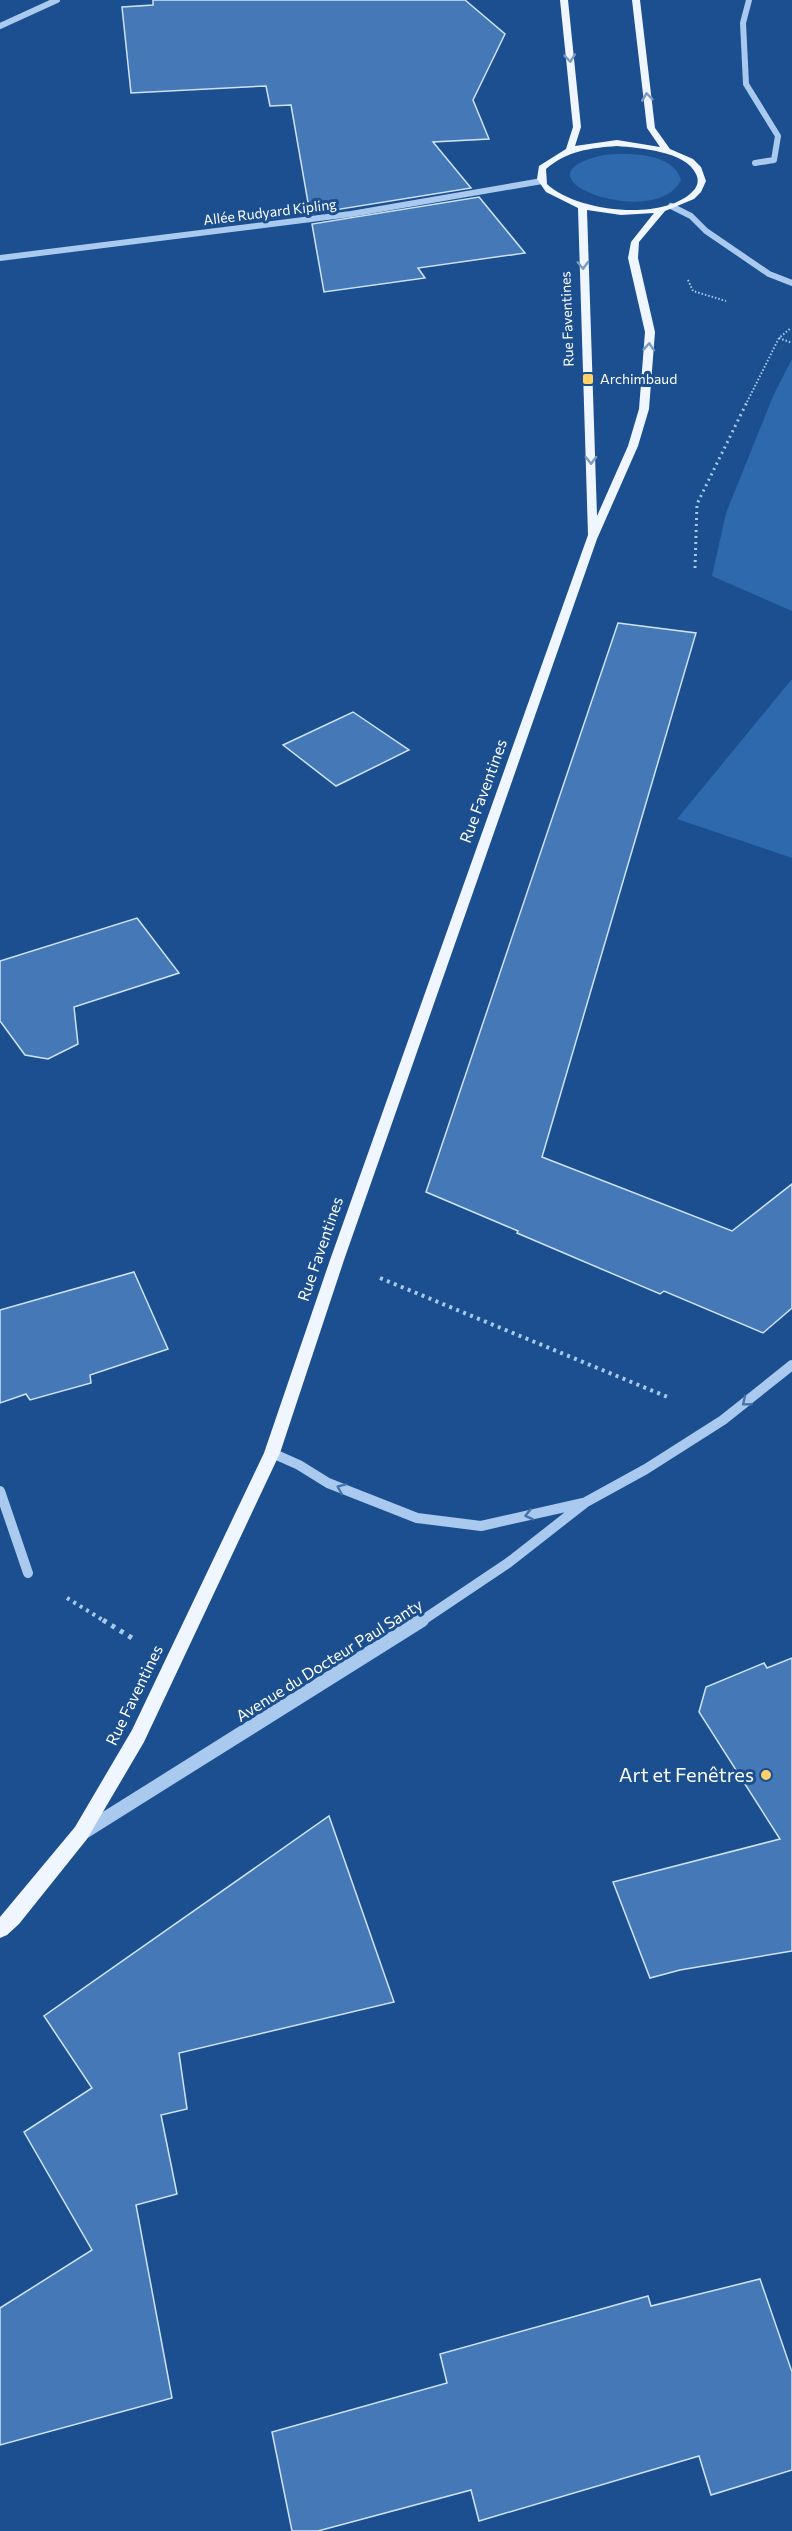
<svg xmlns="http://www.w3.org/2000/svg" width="792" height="2531" font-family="Commissioner,sans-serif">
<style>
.green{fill:#2e69ad}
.building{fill:#4478b7;stroke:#cfe3fa;stroke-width:1.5}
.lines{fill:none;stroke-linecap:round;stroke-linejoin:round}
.path-far3{stroke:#a9c9ee;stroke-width:2;stroke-dasharray:1.5 2;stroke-linecap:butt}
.path-far2{stroke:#a9c9ee;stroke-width:3;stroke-dasharray:2 4;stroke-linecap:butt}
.path-far1{stroke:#a9c9ee;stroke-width:4;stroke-dasharray:3 4.5;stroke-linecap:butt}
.path{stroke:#a9c9ee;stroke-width:5;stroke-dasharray:4 6;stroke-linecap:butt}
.minor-far2{stroke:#a9c9ee;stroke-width:6}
.minor-far1{stroke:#a9c9ee;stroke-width:10}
.minor{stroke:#a9c9ee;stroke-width:14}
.major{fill:#f0f6ff;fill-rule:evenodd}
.oneway{stroke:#7b9ac1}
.oneway2{stroke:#4674ac}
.poi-dot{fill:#ffd166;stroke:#1b4f8f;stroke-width:2}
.labels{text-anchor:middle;stroke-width:6;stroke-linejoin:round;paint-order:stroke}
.far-street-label{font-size:14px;fill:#fff;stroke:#1b4f8f}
.far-poi-label{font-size:14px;fill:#fff;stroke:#1b4f8f;text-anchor:start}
.street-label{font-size:16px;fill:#fff;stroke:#1b4f8f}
.near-poi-label{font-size:20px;fill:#fff;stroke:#1b4f8f;text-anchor:end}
</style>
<rect width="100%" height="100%" fill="#1b4f8f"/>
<path class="green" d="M604 155C627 153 673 152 681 180 657 232 503 177 604 155Z
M792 359V611L712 576 726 513 774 394Z
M792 679V858L677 819Z"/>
<path class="building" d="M153 0H465L505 34 473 100 489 139 433 142 471 188 310 214 291 105 270 106 266 86 131 93 122 7 153 5Z
M479 197 525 253 418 268 425 278 324 292 312 224Z
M618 623 696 633 542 1157 732 1231 792 1184V1308L763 1333 664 1291 660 1294 517 1233 518 1231 426 1192Z
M353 712 409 750 336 786 283 745Z
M137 918 179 973 74 1007 78 1044 48 1059 25 1055 0 1021V961Z
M134 1272 168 1349 90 1375 91 1383 30 1400 26 1394 0 1403V1310Z
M792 1658V1951L680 1970 650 1978 613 1882 780 1839 699 1712 706 1687 764 1663 767 1668Z
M329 1816 394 2002 179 2053 187 2109 161 2115 177 2194 136 2205 172 2398 0 2445V2308L92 2250 24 2132 92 2088 44 2016Z
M760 2279 792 2372V2470L711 2495 699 2456 479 2521 471 2490 318 2531H292L272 2432 447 2383 440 2354 648 2296 651 2306Z"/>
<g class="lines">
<path class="path-far3" d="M688 280 693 291 726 301
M779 338 792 343
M747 402 779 338 791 328"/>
<path class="path-far2" d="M695 568 697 504 748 400"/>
<path class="path-far1" d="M380 1278 670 1398
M67 1598 106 1622"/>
<path class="path" d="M103 1620 132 1638"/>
<path class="minor-far2" d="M749 0 743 23 746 84 778 136 774 160 755 163
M0 26 57 0
M671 206 691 216 706 231 769 274 792 283
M0 258 351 214 542 181"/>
<path class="minor-far1" d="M272 1453 299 1465 328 1483 417 1518 481 1526 583 1503
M0 1491 28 1573
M420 1622 508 1563 586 1502 646 1469 723 1420 792 1365"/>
<path class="minor" d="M84 1832 422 1620"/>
<path class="major" d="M560 0H568L581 127 575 146 617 140 660 147 647 128 632 0H640L655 128 670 149 693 159 701 167 706 181 701 192 694 199 665 211 639 242 638 258 655 332 649 409 638 446 597 539 344 1260 280 1453 144 1742 87 1839 19 1924 7 1935 0 1938V1917L75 1827 132 1730 264 1453 330 1260 588 535 578 208 546 192 537 179 539 166 566 149 573 127ZM617 146C639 148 686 151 696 174 699 180 698 186 693 191 664 222 576 212 547 184L546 169C567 151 590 148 617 146ZM587 210 621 215 654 213 631 242 628 258 645 332 639 409 628 446 597 516Z"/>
</g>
<defs><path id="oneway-chevron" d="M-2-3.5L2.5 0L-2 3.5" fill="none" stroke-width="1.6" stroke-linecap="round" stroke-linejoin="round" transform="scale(1.5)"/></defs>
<g class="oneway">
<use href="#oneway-chevron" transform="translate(570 58) rotate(84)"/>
<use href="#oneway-chevron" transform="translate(647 97) rotate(-97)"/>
<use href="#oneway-chevron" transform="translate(583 265) rotate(88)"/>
<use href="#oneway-chevron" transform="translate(649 347) rotate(-86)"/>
<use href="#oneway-chevron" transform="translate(591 460) rotate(89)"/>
</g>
<g class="oneway2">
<use href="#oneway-chevron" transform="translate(746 1402) rotate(141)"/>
<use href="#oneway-chevron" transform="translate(341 1488) rotate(-157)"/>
<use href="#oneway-chevron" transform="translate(529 1515) rotate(167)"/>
</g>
<g class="poi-dot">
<rect x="582" y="373" width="12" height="12" rx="3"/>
<circle cx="766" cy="1775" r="6"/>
</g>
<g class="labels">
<g class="far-street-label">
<text transform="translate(270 212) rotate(-7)" y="5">Allée Rudyard Kipling</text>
<text transform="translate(567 319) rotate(-92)" y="5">Rue Faventines</text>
</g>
<g class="far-poi-label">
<text x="600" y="384">Archimbaud</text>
</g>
<g class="street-label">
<text transform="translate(483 791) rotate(-70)" y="6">Rue Faventines</text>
<text transform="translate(320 1249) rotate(-71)" y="6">Rue Faventines</text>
<text transform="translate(329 1660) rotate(-32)" y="6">Avenue du Docteur Paul Santy</text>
<text transform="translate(134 1695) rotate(-64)" y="6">Rue Faventines</text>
</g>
<g class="near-poi-label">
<text x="754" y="1782">Art et Fenêtres</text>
</g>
</g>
</svg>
